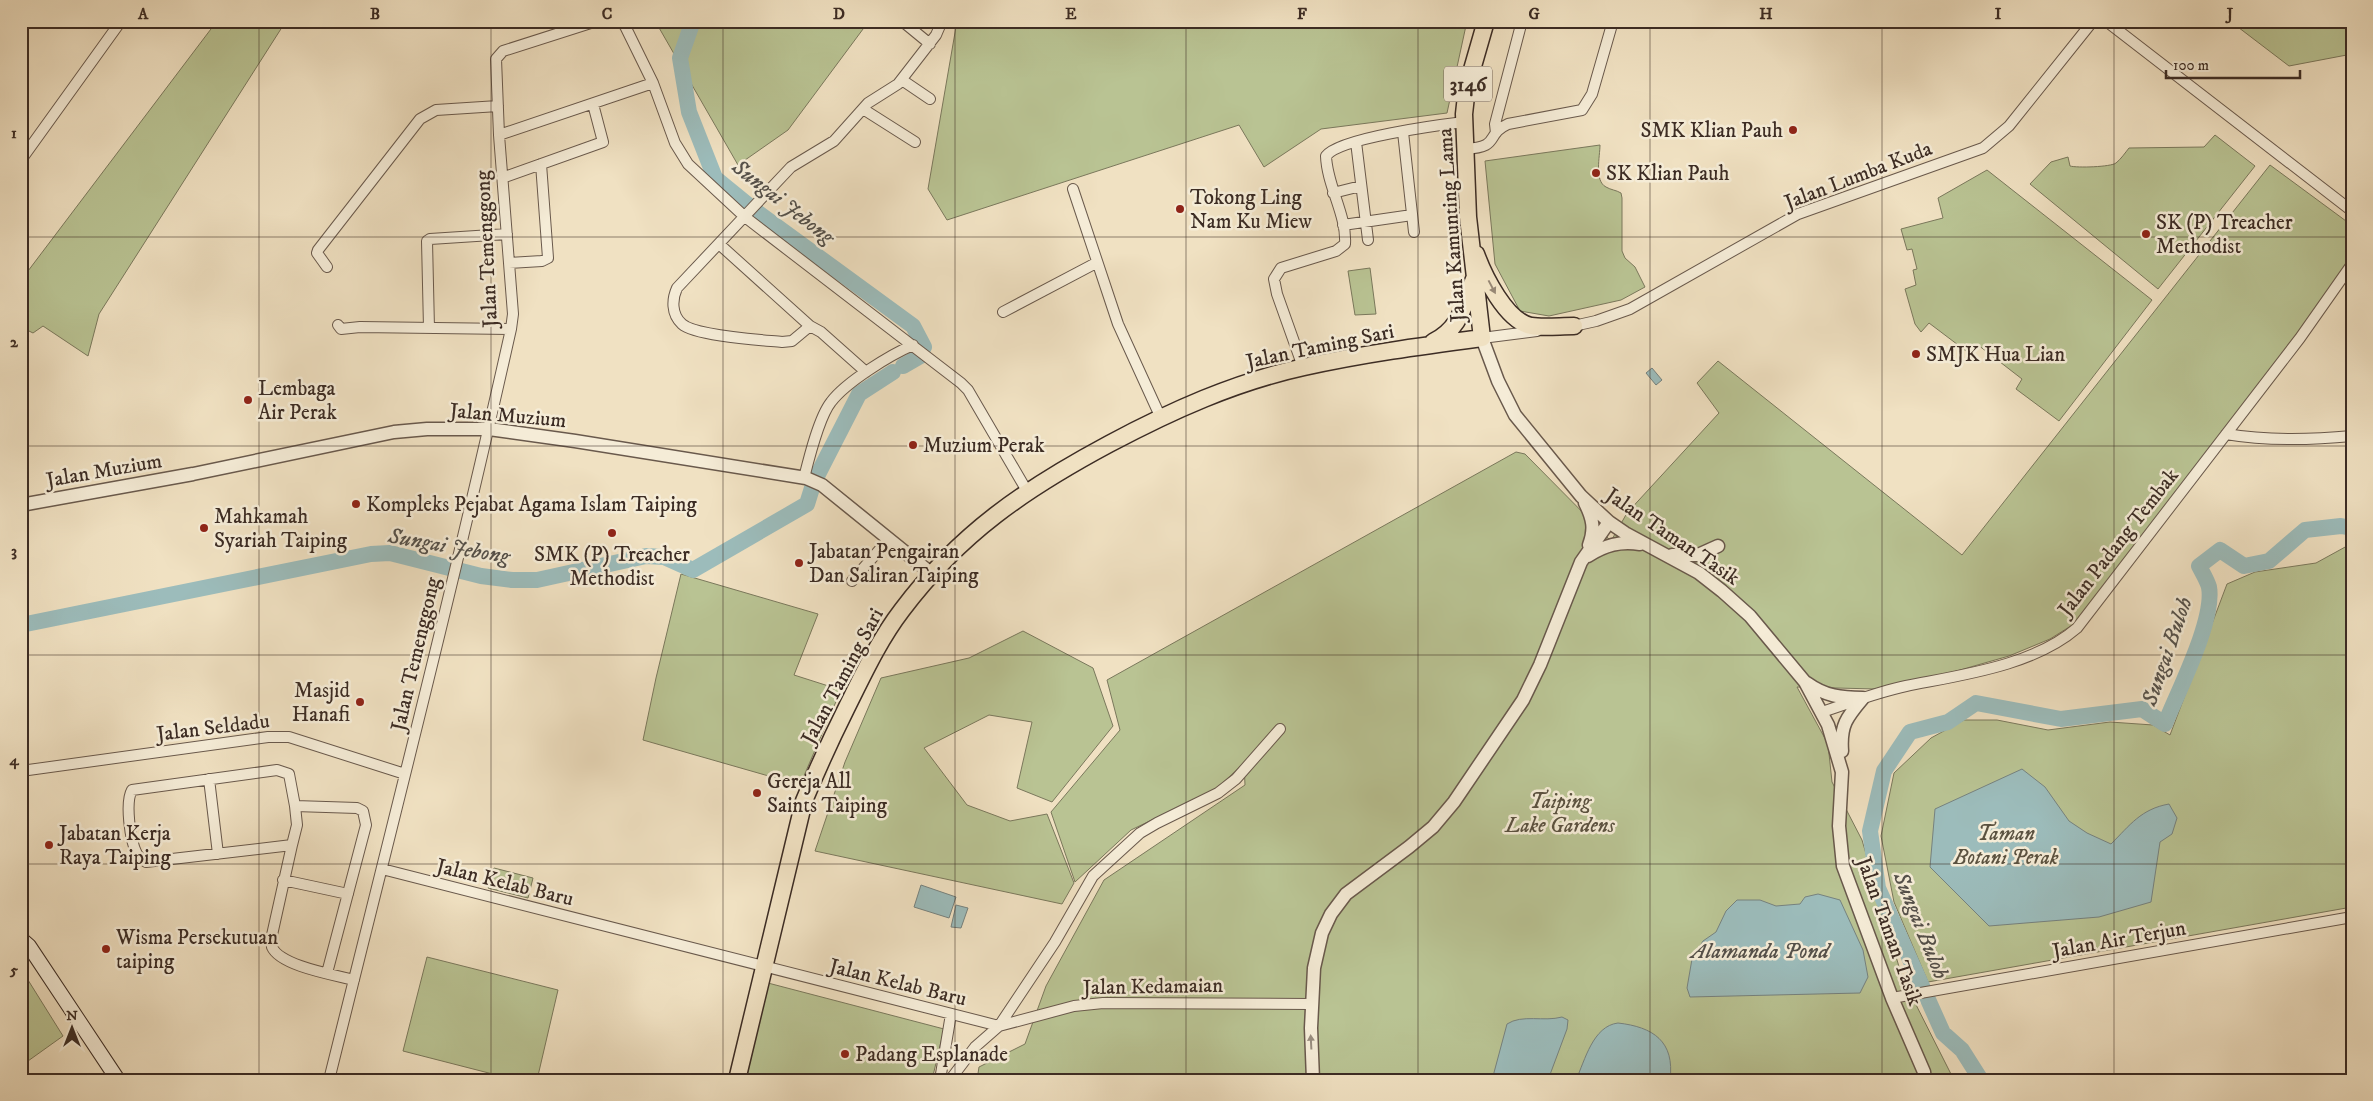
<svg xmlns="http://www.w3.org/2000/svg" width="2373" height="1101" font-family="'IM FELL DW Pica',serif">
<style>
.green{fill:#b9c393;stroke:#7a785c}
.water{fill:#9cbcbb;stroke:#76827f}
.lines{fill:none;stroke-linecap:round;stroke-linejoin:round}
.river{stroke:#9cbcbb;stroke-width:16}
.minor-casing{stroke:#69594c;stroke-width:12}
.tertiary-casing{stroke:#69594c;stroke-width:15}
.secondary-casing{stroke:#3c2c24;stroke-width:16}
.primary-casing{stroke:#3c2c24;stroke-width:19}
.minor{stroke:#f5ecd7;stroke-width:10}
.tertiary{stroke:#f5ecd7;stroke-width:12}
.secondary{stroke:#f5ecd7;stroke-width:14}
.primary{stroke:#f0e1c2;stroke-width:16}
.oneway{fill:#968673}
.oneway2{fill:#988c7e}
.grid{fill:none;stroke:#3c2c24;stroke-width:1;stroke-opacity:0.55}
.poi-dot{fill:#8f2418;stroke:#f5ecd7;stroke-width:2}
.labels{text-anchor:middle;stroke-width:5;stroke-linejoin:round;paint-order:stroke}
.shield{fill:#f5ecd7;stroke:#74665a;stroke-width:1}
.shield-label{font-size:20px;font-weight:bold;fill:#3c2c24}
.poi-label{font-size:21px;fill:#3c2c24;stroke:#f5ecd7;text-anchor:start}
.street-label{font-size:21px;fill:#3c2c24;stroke:#f5ecd7}
.park-label{font-size:21px;font-style:italic;fill:#5b5240;stroke:#f5ecd7}
.water-label{font-size:22px;font-style:italic;fill:#54504a;stroke:#f5ecd7}
.neatline{fill:none;stroke:#3c2c24;stroke-width:2}
.grid-label{font-size:16px;text-anchor:middle;font-weight:bold;fill:#3c2c24}
</style>
<rect width="100%" height="100%" fill="#f0e1c2"/>
<filter id="stains"><feTurbulence type="fractalNoise" baseFrequency=".004" numOctaves="4"/><feColorMatrix values="0 0 0 0 .2 0 0 0 0 .09 0 0 0 0 .02 0 0 0 .5 -.17"/></filter>
<radialGradient id="worn" r=".72"><stop offset=".6" stop-color="#630" stop-opacity="0"/><stop offset="1" stop-color="#630" stop-opacity=".3"/></radialGradient>
<path class="green" d="M217 21H286L99 314 88 356 43 326 33 333 21 327V294L28 271Z
M658 21H869L788 130 738 165 658 26Z
M957 21H1467L1447 113 1321 129 1264 167 1239 125 947 220 928 189Z
M2230 21H2352V54L2289 66Z
M2215 135 2255 166 2158 289 2030 184 2051 162 2068 157 2070 166C2077 168 2111 167 2116 163 2121 159 2125 153 2129 148L2204 147Z
M1600 145C1600 156 1594 181 1606 187 1611 190 1616 190 1621 193L1622 198V251L1625 258 1635 267 1645 287 1621 300 1549 316 1520 311 1495 264 1485 161Z
M2270 165 2346 221C2356 248 2351 257 2337 280L2231 422 2074 624 2050 639 2009 656 1953 672 1876 689 1797 687 1828 744 1832 782 1862 840 1902 977 1954 1080H977L979 1067 1025 1044 1046 986 1104 880 1245 785 1244 763 1216 789 1131 830 1075 882 1051 812 1120 730 1107 680 1516 452 1525 454 1611 541 1627 513 1719 413 1697 383 1718 361 1962 555Z
M1987 170 2152 300 2059 421 2016 389 2022 379 1978 345 1970 354 1929 323 1921 332 1915 324 1905 289 1916 285 1913 270 1917 269 1912 249 1907 250 1901 229 1943 218 1938 198Z
M1370 268 1376 314 1355 315 1348 271Z
M2347 546 2352 547V907L1928 982 1894 902 1881 836 1894 773 1931 738 1964 720H1997L2048 730 2110 722 2153 725 2170 735 2227 584 2255 572 2316 563Z
M681 574 818 614 794 675 841 690 800 785 643 740 656 678Z
M1023 631 1093 668 1113 726 1052 802 1017 788 1032 722 989 715 924 748 967 805 1010 821 1047 814 1074 883 1062 904 815 851 845 762 881 678 969 658Z
M494 868 533 878 528 898 488 888Z
M427 957 558 990 537 1080H516L403 1051Z
M28 980 63 1036 21 1066V984Z
M768 983 944 1029 932 1080H746Z"/>
<path class="water" d="M1652 368 1662 380 1656 385 1646 373Z
M2022 769 2045 787 2069 821 2087 833 2111 844C2130 825 2141 809 2169 804L2177 818 2172 834 2160 842 2151 902 2099 917 1989 926 1930 867 1935 809Z
M921 885 956 897 949 918 914 907Z
M1818 894 1840 900 1863 950 1868 977 1860 993 1690 997 1687 988 1692 959 1703 941 1716 932 1726 911 1737 900H1760L1776 906 1800 904 1805 897Z
M956 905 968 908 961 928 951 927Z
M1562 1017 1568 1020 1567 1029 1548 1080H1492L1507 1024C1522 1014 1544 1022 1562 1017Z
M1618 1023C1653 1027 1675 1041 1670 1080H1576C1585 1060 1593 1026 1618 1023Z"/>
<g class="lines">
<path class="river" d="M693 21 680 58 689 112 715 178 753 209 913 326 924 347
M903 366 922 355
M816 478 859 394 893 372
M21 625 371 554 390 553 481 576 512 580H537L646 556 664 557 693 570 807 504 812 488
M1981 1080 1962 1050 1943 1033 1878 888 1870 831 1884 771 1910 732 1948 722 1976 703 2061 719 2142 709 2165 724C2178 691 2215 620 2209 587 2207 580 2202 572 2199 566L2220 550 2244 566 2269 561 2305 530 2341 526 2352 528"/>
<g class="minor-casing">
<path id="minor" d="M619 21 625 26 653 83 675 143 688 164 745 217 961 383 968 390 1027 491
M902 21 930 44
M2106 21 2352 211
M902 80 930 99
M863 109 915 142
M1403 132 1414 232
M1496 133 1495 124 1522 21
M499 135 653 83
M1356 142 1368 240
M1465 149C1502 147 1484 135 1508 124L1582 110 1592 94 1613 21
M21 160 121 21
M502 178 603 142 593 104
M1073 189 1118 324 1160 416
M1333 193 1361 186
M1343 225 1412 215
M719 244 810 326 821 332 866 372
M509 263 542 261 548 258 541 164
M327 267 317 253 318 250 420 119 436 110 498 106
M1003 312 1096 263
M338 325 341 329 360 327 511 329
M810 326 792 341 782 342C762 340 695 336 682 324 671 314 672 299 677 288L791 167 834 141 868 103 898 84 936 35 942 21
M1569 327 1596 321 1630 309 1798 214 1983 148 2009 126 2093 21
M429 328 427 241 430 239 507 234
M1482 338 1537 331
M1303 367 1277 294 1274 279 1281 268 1336 251 1345 244C1347 215 1327 186 1326 156 1339 138 1439 125 1464 122
M2226 434C2267 441 2310 440 2352 436
M804 478C809 458 819 417 831 402 846 382 890 355 913 345
M852 581 888 540
M1822 712C1850 703 1877 692 1906 686 1961 675 2033 666 2077 628L2300 338 2352 264
M21 771 268 737H289L405 774
M209 779 218 854
M292 845 297 825 295 806
M382 869 999 1026
M283 880 348 894
M327 973 366 825 363 811 357 808 295 806 289 774 277 770 132 790C125 802 130 841 137 854 139 857 143 860 146 862L292 845 272 935C272 939 271 944 272 947 280 966 335 975 354 980
M1892 998 2352 917
M999 1026 1074 1006 1103 1003 1311 1004
M329 1080C391 830 455 580 511 329L513 314 499 135 496 59 503 51 597 21
M940 1080 951 1014
M950 1080 975 1047 999 1026 1055 942 1093 876 1140 833 1157 823 1218 793 1236 779 1280 729"/>
</g>
<g class="tertiary-casing">
<path id="tertiary" d="M1482 338 1498 381 1515 415 1581 496 1609 522 1625 533 1699 573 1722 591 1750 616 1805 682 1828 725 1842 772 1839 826 1843 866 1892 998 1924 1072 1925 1080
M1585 503C1593 519 1595 529 1589 545
M21 505 193 474 394 432 427 429H489L575 441 806 478 822 485 932 574
M1672 555H1698L1718 546
M1588 556C1605 545 1620 541 1640 544
M1807 683C1825 696 1841 698 1863 698
M1842 751C1840 725 1847 717 1863 698
M1313 1080 1311 1028 1314 968 1322 933 1331 914 1346 894 1409 847 1433 827 1454 802 1523 700 1540 665 1581 562 1609 522"/>
</g>
<g class="secondary-casing">
<path id="secondary" d="M21 939 29 946 118 1080"/>
</g>
<g class="primary-casing">
<path id="primary" d="M1476 254C1484 276 1506 321 1531 326 1544 328 1560 326 1574 326
M1433 342C1461 328 1463 306 1474 279
M737 1080 804 801C817 770 831 739 846 709 863 675 879 640 902 610 960 533 1025 489 1109 444 1171 411 1235 382 1304 367 1362 354 1422 346 1482 338L1468 217 1464 114 1467 87 1486 21"/>
</g>
<use href="#minor" class="minor"/>
<use href="#tertiary" class="tertiary"/>
<use href="#secondary" class="secondary"/>
<use href="#primary" class="primary"/>
</g>
<defs><path id="oneway-solid" d="M-6-.8H1V-3.2L6.5 0L1 3.2V.8H-6Z" transform="scale(1.25)"/></defs>
<use class="oneway" href="#oneway-solid" transform="translate(1492 287) rotate(62)"/>
<use class="oneway2" href="#oneway-solid" transform="translate(1311 1042) rotate(-93)"/>
<path class="grid" d="M259 21V1080M491 21V1080M723 21V1080M955 21V1080M1186 21V1080M1418 21V1080M1650 21V1080M1882 21V1080M2114 21V1080M21 237H2352M21 446H2352M21 655H2352M21 864H2352"/>
<g class="poi-dot">
<circle cx="1793" cy="130" r="5"/>
<circle cx="1596" cy="173" r="5"/>
<circle cx="1180" cy="209" r="5"/>
<circle cx="2146" cy="234" r="5"/>
<circle cx="1916" cy="354" r="5"/>
<circle cx="248" cy="400" r="5"/>
<circle cx="913" cy="445" r="5"/>
<circle cx="356" cy="504" r="5"/>
<circle cx="204" cy="528" r="5"/>
<circle cx="612" cy="533" r="5"/>
<circle cx="799" cy="563" r="5"/>
<circle cx="360" cy="702" r="5"/>
<circle cx="757" cy="793" r="5"/>
<circle cx="49" cy="845" r="5"/>
<circle cx="106" cy="949" r="5"/>
<circle cx="845" cy="1054" r="5"/>
</g>
<g class="labels">
<rect class="shield" x="1444" y="66.5" width="48" height="35" rx="4"/>
<g class="shield-label">
<text x="1468" y="91">3146</text>
</g>
<g class="poi-label">
<text x="1783" y="137" text-anchor="end">SMK Klian Pauh</text>
<text x="1606" y="180">SK Klian Pauh</text>
<text x="1190" y="204">Tokong Ling<tspan x="1190" dy="24">Nam Ku Miew</tspan></text>
<text x="2156" y="229">SK (P) Treacher<tspan x="2156" dy="24">Methodist</tspan></text>
<text x="1926" y="361">SMJK Hua Lian</text>
<text x="258" y="395">Lembaga<tspan x="258" dy="24">Air Perak</tspan></text>
<text x="923" y="452">Muzium Perak</text>
<text x="366" y="511">Kompleks Pejabat Agama Islam Taiping</text>
<text x="214" y="523">Mahkamah<tspan x="214" dy="24">Syariah Taiping</tspan></text>
<text x="809" y="558">Jabatan Pengairan<tspan x="809" dy="24">Dan Saliran Taiping</tspan></text>
<text x="612" y="561" text-anchor="middle">SMK (P) Treacher<tspan x="612" dy="24">Methodist</tspan></text>
<text x="350" y="697" text-anchor="end">Masjid<tspan x="350" dy="24">Hanafi</tspan></text>
<text x="767" y="788">Gereja All<tspan x="767" dy="24">Saints Taiping</tspan></text>
<text x="59" y="840">Jabatan Kerja<tspan x="59" dy="24">Raya Taiping</tspan></text>
<text x="116" y="944">Wisma Persekutuan<tspan x="116" dy="24">taiping</tspan></text>
<text x="855" y="1061">Padang Esplanade</text>
</g>
<g class="street-label">
<text transform="translate(1858 175) rotate(-21)" y="7">Jalan Lumba Kuda</text>
<text transform="translate(1451 225) rotate(-94)" y="7">Jalan Kamunting Lama</text>
<text transform="translate(486 249) rotate(-93)" y="7">Jalan Temenggong</text>
<text transform="translate(1320 346) rotate(-12)" y="7">Jalan Taming Sari</text>
<text transform="translate(508 415) rotate(5)" y="7">Jalan Muzium</text>
<text transform="translate(104 470) rotate(-10)" y="7">Jalan Muzium</text>
<text transform="translate(1673 536) rotate(34)" y="7">Jalan Taman Tasik</text>
<text transform="translate(2118 542) rotate(-52)" y="7">Jalan Padang Tembak</text>
<text transform="translate(415 654) rotate(-77)" y="7">Jalan Temenggong</text>
<text transform="translate(842 676) rotate(-62)" y="7">Jalan Taming Sari</text>
<text transform="translate(213 727) rotate(-7)" y="7">Jalan Seldadu</text>
<text transform="translate(505 882) rotate(14)" y="7">Jalan Kelab Baru</text>
<text transform="translate(1890 931) rotate(70)" y="7">Jalan Taman Tasik</text>
<text transform="translate(2119 939) rotate(-10)" y="7">Jalan Air Terjun</text>
<text transform="translate(898 982) rotate(14)" y="7">Jalan Kelab Baru</text>
<text transform="translate(1153 986) rotate(-1)" y="7">Jalan Kedamaian</text>
</g>
<g class="park-label">
<text x="1560" y="808">Taiping<tspan x="1560" dy="24">Lake Gardens</tspan></text>
<text x="2006" y="840">Taman<tspan x="2006" dy="24">Botani Perak</tspan></text>
</g>
<g class="water-label">
<text transform="translate(784 201) rotate(38)" y="8">Sungai Jebong</text>
<text transform="translate(449 545) rotate(10)" y="8">Sungai Jebong</text>
<text transform="translate(2166 651) rotate(-71)" y="8">Sungai Buloh</text>
<text transform="translate(1922 925) rotate(68)" y="8">Sungai Buloh</text>
<text x="1760" y="958">Alamanda Pond</text>
</g>
</g>
<rect width="2373" height="1101" fill="none" stroke="#f0e1c2" stroke-width="55"/>
<g transform="translate(72 1028)" stroke="#f5ecd7" stroke-width="4" paint-order="stroke">
<path d="M0-4L9 19L0 12L-9 19Z" fill="#3c2c24"/>
<text y="-8" font-size="14" font-weight="bold" text-anchor="middle" fill="#3c2c24">N</text>
</g>
<path d="M2166 70v8h134v-8" fill="none" stroke="#3c2c24" stroke-width="2.5"/>
<text x="2173" y="70" font-size="15" fill="#3c2c24" stroke="#f5ecd7" stroke-width="4" paint-order="stroke">100 m</text>
<rect x="28" y="28" width="2318" height="1046" class="neatline"/>
<g class="grid-label">
<text x="143" y="19">A</text>
<text x="375" y="19">B</text>
<text x="607" y="19">C</text>
<text x="839" y="19">D</text>
<text x="1071" y="19">E</text>
<text x="1302" y="19">F</text>
<text x="1534" y="19">G</text>
<text x="1766" y="19">H</text>
<text x="1998" y="19">I</text>
<text x="2230" y="19">J</text>
<text x="14" y="138">1</text>
<text x="14" y="347">2</text>
<text x="14" y="556">3</text>
<text x="14" y="765">4</text>
<text x="14" y="975">5</text>
</g>
<rect width="100%" height="100%" filter="url(#stains)"/>
<rect width="100%" height="100%" fill="url(#worn)"/>
</svg>
